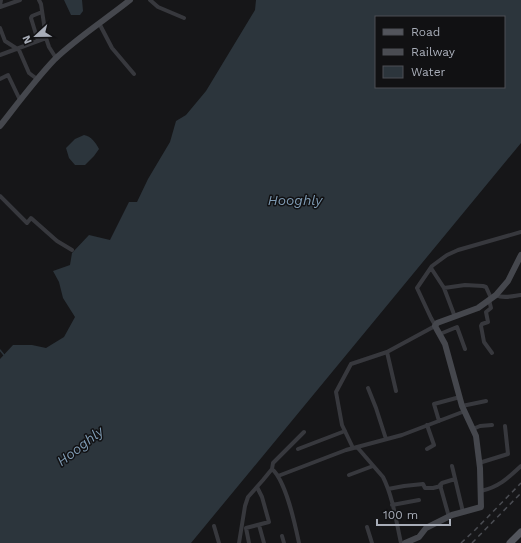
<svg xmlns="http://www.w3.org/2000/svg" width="521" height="543" font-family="'Work Sans',sans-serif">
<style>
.water{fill:#2c353c;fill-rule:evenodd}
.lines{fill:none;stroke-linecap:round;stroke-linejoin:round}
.stream{stroke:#2c353c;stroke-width:1.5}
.street{stroke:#37383d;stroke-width:4}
.secondary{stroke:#45474d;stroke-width:6}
.primary{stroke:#53555c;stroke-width:7}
.rail{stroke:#4a4c52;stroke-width:1.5;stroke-dasharray:5 4;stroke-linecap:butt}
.labels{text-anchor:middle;stroke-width:3;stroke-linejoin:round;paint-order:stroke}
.water-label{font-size:14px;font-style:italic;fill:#7f9bb3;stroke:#111113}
</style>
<rect width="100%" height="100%" fill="#161618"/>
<path class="water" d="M64 0H82L83 11 80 15H71Z
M256 0H521V143L191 543H0V359L13 345H32L46 348 64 337 75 317 63 298 59 282 53 271 70 265 72 253 89 235 110 240 129 202H137L148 179 170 142 176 121 186 115 206 91 255 10ZM376 17H504V87H376Z
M84 135C91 136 96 143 99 149L94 156 85 165H75L69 158 66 148 75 139Z"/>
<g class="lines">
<path class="stream" d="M0 350 4 355"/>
<path class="street" d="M39 0 41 4 44 24 45 35 49 47 56 58
M150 0 158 7 184 18
M0 6 1 0
M0 7 20 0
M99 23 112 48 134 74
M0 28 5 41 19 50 29 73 37 79
M38 41 31 18 32 16 42 12
M0 55 46 38
M0 79 8 75 20 100
M0 196 27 223 31 218 57 241 72 250
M431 268 444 288 455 317
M444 288 465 285 483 286 486 287 491 298
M496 295C503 299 513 296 521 295
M489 300 491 308 486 312 488 322 482 324 481 326 484 342 492 353
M435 325 431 318 417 288 432 266 447 255 458 250 521 232
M440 334 457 327 465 349
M387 352 396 391
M368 388 376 408 386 439
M462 406 486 401
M439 421 434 404 460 397
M473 429 480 426 492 425
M357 447 383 477C393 497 396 521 401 543
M353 448 342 425 336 392 351 364 387 352 435 326
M298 449 345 431
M427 449 434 445 427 425
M479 463 508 454 505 426
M452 466 463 512
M272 469 273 463 304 432
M349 475 373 466
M278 476 346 450 402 435 465 411
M388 489 404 486 423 484 425 488H433L441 486
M481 491C499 487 508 478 521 466
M392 505 419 500
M449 517 440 485 442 483 455 479
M259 525 264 543
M214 526 219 543
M367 527 372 543
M282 536 284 543
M239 543 245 506 248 497 263 480 272 469C286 481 295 524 299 543
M249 543 246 528 269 522 262 497 257 487"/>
<path class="secondary" d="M0 126C18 103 35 80 55 59 78 37 105 20 130 0
M405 543 419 537 426 528 452 515 481 507 480 468 476 436 462 406 445 344 435 326 437 323 478 308 496 295 508 281 521 255"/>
<path class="primary" d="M510 543 521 532"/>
<path class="rail" d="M461 543 475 530 521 483
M472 543 521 493"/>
</g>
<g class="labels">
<g class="water-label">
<text x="295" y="205">Hooghly</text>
<text transform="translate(80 446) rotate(-38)" y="5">Hooghly</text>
</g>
</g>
<rect x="375" y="16" width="130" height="72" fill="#111113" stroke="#4d4f55"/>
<rect x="383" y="29" width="20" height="6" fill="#53555c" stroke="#4d4f55"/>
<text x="411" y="36" font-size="12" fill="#a8adb8">Road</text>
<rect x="383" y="49" width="20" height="6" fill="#4a4c52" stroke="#4d4f55"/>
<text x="411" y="56" font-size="12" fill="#a8adb8">Railway</text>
<rect x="383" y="66" width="20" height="12" fill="#2c353c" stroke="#4d4f55"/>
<text x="411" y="76" font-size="12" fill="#a8adb8">Water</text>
<g transform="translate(36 36) rotate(248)" stroke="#111113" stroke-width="3" paint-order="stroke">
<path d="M0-3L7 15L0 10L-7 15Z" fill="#a8adb8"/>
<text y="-6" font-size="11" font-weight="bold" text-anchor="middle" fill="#a8adb8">N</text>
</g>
<path d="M377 519v6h73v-6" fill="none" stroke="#a8adb8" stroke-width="2"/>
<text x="383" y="519" font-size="12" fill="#a8adb8" stroke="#111113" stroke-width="3" paint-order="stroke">100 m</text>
</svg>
